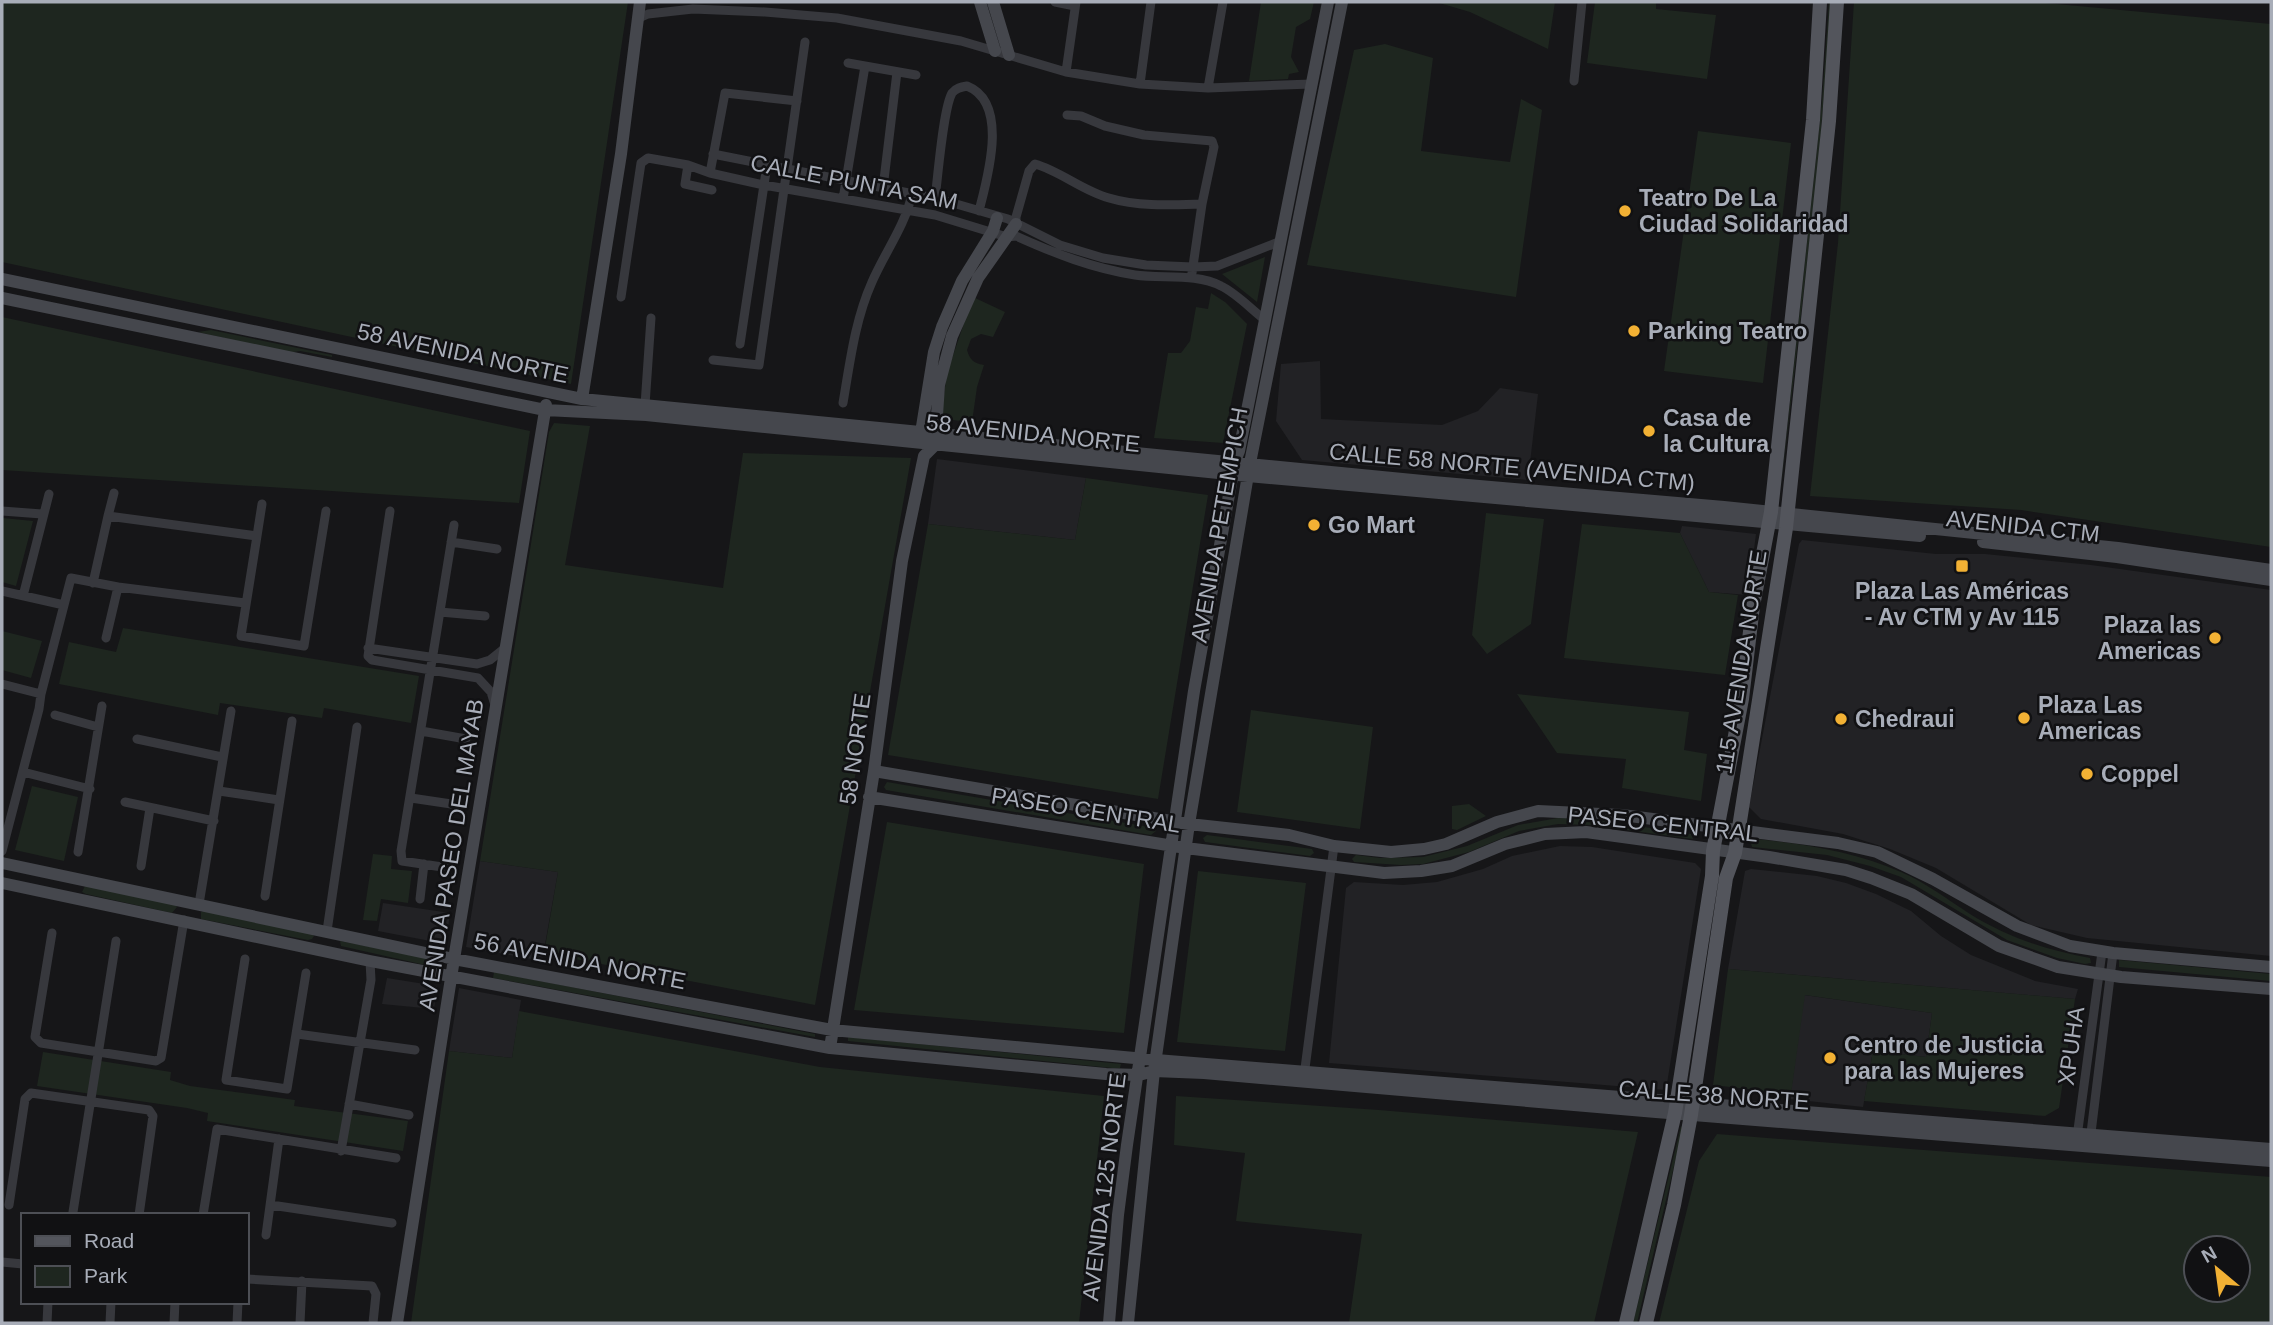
<svg xmlns="http://www.w3.org/2000/svg" width="2273" height="1325" font-family="Arial,sans-serif">
<style>
.built{fill:#222225}
.green{fill:#1e261f;fill-rule:evenodd}
.lines{fill:none;stroke-linecap:round;stroke-linejoin:round}
.street{stroke:#37383d;stroke-width:9}
.secondary{stroke:#45474d;stroke-width:12}
.primary{stroke:#53555c;stroke-width:14}
.poi-dot{fill:#f2b134;stroke:#111113;stroke-width:2.5}
.labels{text-anchor:middle;stroke-width:5;stroke-linejoin:round;paint-order:stroke}
.street-label{font-size:23px;fill:#a8adb8;stroke:#111113}
.poi-label{font-size:23px;font-weight:bold;fill:#a8adb8;stroke:#111113;text-anchor:start}
</style>
<rect width="100%" height="100%" fill="#161618"/>
<path class="built" d="M1320 361 1321 419 1442 425 1478 411 1500 388 1538 394 1528 480 1302 460 1276 421 1281 364Z
M937 459 1086 478 1075 540 928 524Z
M1682 526 1756 534 1748 595 1709 592 1680 533Z
M1802 540 1936 554H1985L2091 565 2271 590V956L2087 938 2031 925 1936 868 1890 849 1843 834 1761 819 1749 807 1799 544Z
M1560 846 1592 847 1695 863 1701 869 1666 1090 1329 1063 1346 888 1354 882 1403 885 1437 882 1483 869 1512 856Z
M480 861 558 872 542 961 466 947Z
M1751 869 1817 876 1846 883 1876 894 1911 911 1941 936 1971 955 2035 981 2078 989 2075 999 1728 969 1745 871Z
M383 903 450 913 446 944 378 931Z
M387 978 437 986 434 1009 382 1004Z
M459 988 521 1000 512 1058 449 1051Z
M1804 995 1932 1013 1926 1057 1873 1051 1863 1107 1790 1099Z"/>
<path class="green" d="M2 2H628L571 384 2 262Z
M1261 2H1314L1310 19 1296 27 1291 57 1299 72 1289 74 1288 79 1249 81Z
M1436 2H1555L1548 49 1470 12Z
M1595 2H1656V9L1716 15 1707 79 1587 63Z
M1829 2H1831L1819 158 1779 506 1822 100Z
M1854 2H2035L2271 24V547L2021 510 1810 496 1838 243Z
M1385 44 1433 58 1421 151 1510 162 1521 99 1542 110 1516 297 1307 265 1354 50Z
M1698 131 1791 143 1763 383 1664 371Z
M1265 257 1257 302 1222 274Z
M1211 293 1225 302 1247 324 1223 443 1154 438 1168 353H1181L1190 341 1196 307 1208 309Z
M973 297 1005 312 993 337 981 334 971 339 967 350C970 360 973 363 984 365L977 387 972 422 943 419 941 415 947 373Z
M2 317 530 431 519 503 2 470Z
M168 325 198 332 211 330 332 355V357L300 351 288 353Z
M554 423 590 426 565 565 723 588 743 453 911 458 815 1005 544 953 558 872 480 861 549 432Z
M1086 478 1208 495 1158 799 888 755 928 524 1075 540Z
M1486 513 1544 519 1531 624 1487 654 1472 635Z
M3 518 33 521 16 586 2 582Z
M1582 524 1680 533 1709 592 1738 595 1725 675 1564 658Z
M123 628 419 676 411 723 324 708 322 718 220 703 218 715 59 684 69 642 116 652Z
M2 631 42 641 31 678 2 670Z
M1517 694 1689 712 1684 750 1707 754 1701 801 1622 788 1626 759 1557 753Z
M1251 710 1373 727 1360 829 1237 812Z
M887 782 1155 828 1156 831 1151 835 886 790 884 787Z
M32 786 78 797 64 861 15 850Z
M1469 804 1486 816 1457 830 1452 829V806Z
M1558 818 1590 819 1691 834 1693 839 1590 825 1558 824 1519 831 1469 852 1423 864 1401 865 1354 862 1352 859 1356 855 1380 858 1423 857 1467 846 1518 825Z
M887 822 1144 864 1124 1033 854 1010Z
M1207 835 1312 849 1314 853 1310 856 1205 842 1203 838Z
M1755 839C1805 844 1855 852 1901 872 1926 883 1947 899 1970 914 2007 937 2046 950 2090 958L2091 963 2085 964 2057 958 2007 940 1901 877 1870 866 1827 855 1752 847 1750 840Z
M373 854 392 856 391 869 412 871 408 903 381 899 377 921 363 920Z
M1198 871 1306 883 1285 1051 1177 1042Z
M85 886 175 904 177 907 172 913 86 894 82 892Z
M204 911 311 933 314 936 312 939 308 940 201 919V912Z
M340 941 434 959 437 965 434 967 341 946Z
M2119 960 2271 974V981L2119 967Z
M1728 969 2075 999 2059 1108 2045 1116 1864 1101 1873 1051 1926 1057 1932 1013 1805 995 1791 1094 1713 1085Z
M494 972 815 1034V1037L493 978Z
M519 1011 820 1067 1104 1096 1079 1323H411L449 1051 512 1058Z
M848 1037 1121 1064 1120 1068H1112L848 1041Z
M43 1052 171 1072 170 1080 190 1086 295 1100 294 1106 408 1121 403 1151 207 1121 208 1113 187 1108 37 1086Z
M1176 1096 1379 1110 1638 1132 1594 1323H1349L1362 1234 1236 1221 1245 1153 1174 1145Z
M1681 1126 1683 1128 1637 1323H1633Z
M1717 1134 2271 1177V1323H1659L1699 1161ZM2196 1248H2238V1290H2196Z"/>
<g class="lines">
<path class="street" d="M1055 2 1075 6
M639 18 648 14 693 9 765 12 837 18 961 41 1066 72 1140 84 1208 88 1311 84
M848 63 916 75
M1066 72 1076 2
M1574 81 1582 2
M1140 84 1151 2
M1208 88 1223 2
M1067 115 1081 116 1105 126 1144 135 1212 141 1214 147 1202 204 1192 273
M713 154 939 199 1008 219 1060 245 1103 258 1146 265 1193 267 1217 266 1281 241
M688 165 685 184 712 190
M710 173 725 93 797 101
M883 188 897 72
M935 198C938 177 943 109 952 93 956 88 961 87 967 86 1010 103 987 179 979 211
M843 199 865 66
M1016 224V217L1029 171 1035 164C1060 171 1083 191 1109 198 1139 207 1171 205 1202 204
M621 297 641 163 648 158 688 165 710 173 764 185 935 215 1007 237 1016 236C1056 254 1092 268 1135 275 1162 279 1196 273 1221 286 1236 293 1251 309 1264 319
M740 344 767 165
M713 360 759 365 805 42
M843 403C850 362 855 320 872 282 885 252 905 226 912 194
M645 405 651 318
M2 511 42 514
M390 511 368 656 372 660 478 678 491 692 495 705
M108 516 114 493
M257 536 262 504
M451 542 497 549
M93 583 108 516 257 536 241 636 304 646 326 511
M2 591 64 605
M23 596 49 494
M440 612 485 616
M106 638 118 587
M368 648 477 664 490 660 505 648
M2 684 41 694
M55 715 98 727
M421 731 466 739
M137 739 222 757
M23 772 90 789
M219 791 279 800
M411 798 458 805
M125 802 214 821
M2 851 39 709 41 694 71 578 118 587 245 603
M78 852 102 706
M141 866 150 808
M449 868 402 861 401 851 454 525
M265 896 292 721
M420 899 424 864
M199 904 231 711
M327 931 357 727
M52 933 35 1037 41 1043 156 1061 161 1058 184 920
M245 959 226 1080 287 1089 306 973
M297 1034 415 1050
M1304 1076 1334 846
M349 1104 409 1115
M2077 1137 2102 952
M2090 1141 2113 953
M341 1151 371 980 370 961
M9 1205 25 1099 31 1093 149 1110 153 1116 139 1215
M271 1205 392 1223
M73 1212 116 941
M203 1215 217 1129 396 1158
M266 1235 279 1139
M2 1262 23 1264
M247 1279 372 1286 376 1294 373 1323
M47 1323 48 1302
M110 1323 111 1302
M174 1323 175 1302
M237 1323 238 1302
M300 1323 302 1281"/>
<path class="secondary" d="M980 2 995 51
M993 2 1009 55
M2 279 582 399 1433 482 1724 507 2118 548 2271 570
M2 298 545 410 646 415 1248 476 1920 536
M582 399 621 154 640 2
M920 439 934 352 942 327 962 281 993 231 997 218
M1983 542 2117 557 2271 580
M874 771 1189 824 1289 835 1334 846 1391 852 1424 849 1446 844 1497 822 1538 811 1622 815 1838 843 1877 852 1933 879 2017 926 2070 946 2113 953 2271 967
M869 797 1186 848 1384 873 1421 871 1452 866 1505 844 1545 834 1586 832 1769 857 1846 870 1871 878 1911 894 1999 946 2058 967 2121 977 2271 989
M2 863 454 959 832 1030 1156 1060 2271 1149
M2 883 370 961 830 1048 1106 1074 1139 1075 1154 1071 1204 1073 1656 1112 2271 1161
M830 1048 874 771 902 561 924 456 935 445 939 385 952 336 978 278 1016 224
M397 1323 454 959 546 405
M1109 1323 1118 1215 1127 1145 1194 691 1235 461 1239 451 1328 2
M1128 1323 1154 1071 1189 824 1250 463 1342 2"/>
<path class="primary" d="M1626 1323 1675 1113 1712 876 1713 851 1742 699 1753 606 1771 512 1813 120 1820 2
M1646 1323 1674 1205 1691 1115 1726 878 1735 853 1786 528 1829 121 1837 2"/>
</g>
<g class="poi-dot">
<circle cx="1625" cy="211" r="7"/>
<circle cx="1634" cy="331" r="7"/>
<circle cx="1649" cy="431" r="7"/>
<circle cx="1314" cy="525" r="7"/>
<rect x="1955" y="559" width="14" height="14" rx="3.5"/>
<circle cx="2215" cy="638" r="7"/>
<circle cx="2024" cy="718" r="7"/>
<circle cx="1841" cy="719" r="7"/>
<circle cx="2087" cy="774" r="7"/>
<circle cx="1830" cy="1058" r="7"/>
</g>
<g class="labels">
<g class="street-label">
<text transform="translate(854 182) rotate(11)" y="8">CALLE PUNTA SAM</text>
<text transform="translate(463 353) rotate(12)" y="8">58 AVENIDA NORTE</text>
<text transform="translate(1033 433) rotate(6)" y="8">58 AVENIDA NORTE</text>
<text transform="translate(1512 467) rotate(5)" y="8">CALLE 58 NORTE (AVENIDA CTM)</text>
<text transform="translate(1219 525) rotate(-80)" y="8">AVENIDA PETEMPICH</text>
<text transform="translate(2023 526) rotate(6)" y="8">AVENIDA CTM</text>
<text transform="translate(1741 662) rotate(-81)" y="8">115 AVENIDA NORTE</text>
<text transform="translate(855 749) rotate(-82)" y="8">58 NORTE</text>
<text transform="translate(1086 810) rotate(9)" y="8">PASEO CENTRAL</text>
<text transform="translate(1663 824) rotate(6)" y="8">PASEO CENTRAL</text>
<text transform="translate(451 855) rotate(-81)" y="8">AVENIDA PASEO DEL MAYAB</text>
<text transform="translate(580 961) rotate(11)" y="8">56 AVENIDA NORTE</text>
<text transform="translate(2071 1046) rotate(-82)" y="8">XPUHA</text>
<text transform="translate(1714 1095) rotate(4)" y="8">CALLE 38 NORTE</text>
<text transform="translate(1104 1187) rotate(-83)" y="8">AVENIDA 125 NORTE</text>
</g>
<g class="poi-label">
<text x="1639" y="206">Teatro De La<tspan x="1639" dy="26">Ciudad Solidaridad</tspan></text>
<text x="1648" y="339">Parking Teatro</text>
<text x="1663" y="426">Casa de<tspan x="1663" dy="26">la Cultura</tspan></text>
<text x="1328" y="533">Go Mart</text>
<text x="1962" y="599" text-anchor="middle">Plaza Las Américas<tspan x="1962" dy="26">- Av CTM y Av 115</tspan></text>
<text x="2201" y="633" text-anchor="end">Plaza las<tspan x="2201" dy="26">Americas</tspan></text>
<text x="2038" y="713">Plaza Las<tspan x="2038" dy="26">Americas</tspan></text>
<text x="1855" y="727">Chedraui</text>
<text x="2101" y="782">Coppel</text>
<text x="1844" y="1053">Centro de Justicia<tspan x="1844" dy="26">para las Mujeres</tspan></text>
</g>
</g>
<rect width="2273" height="1325" fill="none" stroke="#a8adb8" stroke-width="7"/>
<rect x="21" y="1213" width="228" height="91" fill="#111113" stroke="#4d4f55" stroke-width="2"/>
<rect x="35" y="1236" width="35" height="10" fill="#53555c" stroke="#4d4f55" stroke-width="2"/>
<text x="84" y="1248" font-size="21" fill="#a8adb8">Road</text>
<rect x="35" y="1266" width="35" height="21" fill="#1e261f" stroke="#4d4f55" stroke-width="2"/>
<text x="84" y="1283" font-size="21" fill="#a8adb8">Park</text>
<g transform="translate(2217 1269) rotate(331)"><circle r="33" fill="#111113" stroke="#4d4f55" stroke-width="2"/>
<path d="M0-5L12 26L0 18L-12 26Z" fill="#f2b134"/>
<text y="-10" font-size="19" font-weight="bold" text-anchor="middle" fill="#a8adb8">N</text>
</g>
</svg>
